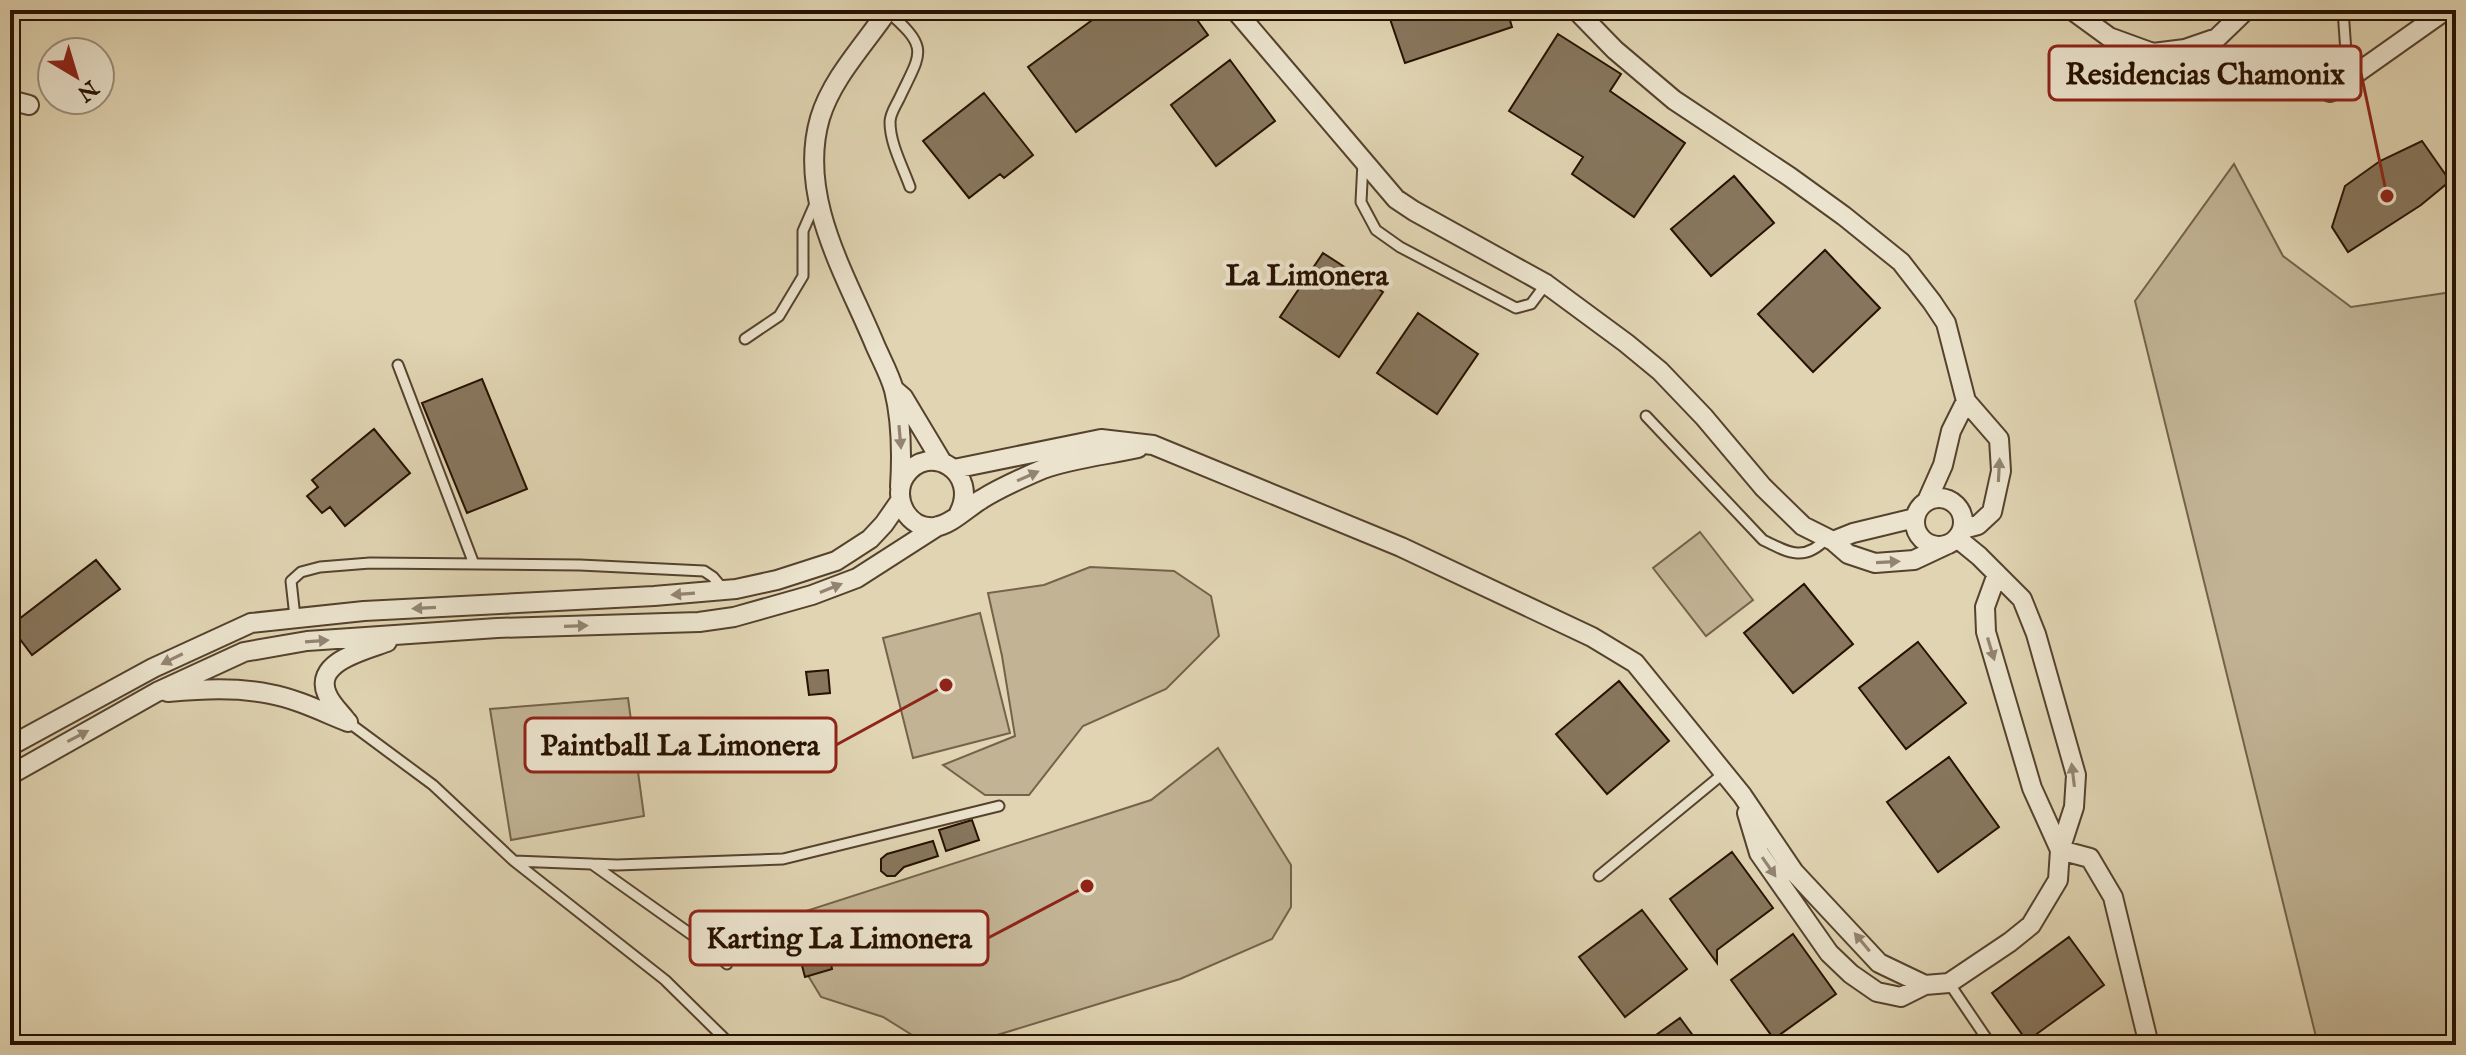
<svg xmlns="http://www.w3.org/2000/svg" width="2466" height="1055" font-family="'IM FELL English',serif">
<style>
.green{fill:#c1b394;stroke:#74624a;stroke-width:2}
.building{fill:#87765d;stroke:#271101;stroke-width:2}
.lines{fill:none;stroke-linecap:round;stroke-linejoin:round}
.service-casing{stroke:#55422d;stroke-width:13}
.minor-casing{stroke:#55422d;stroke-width:22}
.service{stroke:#ebe3cd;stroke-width:9}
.minor{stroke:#ebe3cd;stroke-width:18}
.oneway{fill:#938471}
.labels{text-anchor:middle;stroke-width:8;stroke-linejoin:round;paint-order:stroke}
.neighbourhood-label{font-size:30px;font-weight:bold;fill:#271101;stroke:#ebe3cd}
.leader{fill:none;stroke:#8f2418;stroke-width:3}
.callout-dot{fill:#8f2418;stroke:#ebe3cd;stroke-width:3}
.callout{fill:#ebe3cd;stroke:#8f2418;stroke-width:3}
.callout-label{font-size:30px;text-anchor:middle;font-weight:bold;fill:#271101}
</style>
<rect width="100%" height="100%" fill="#e0d4b2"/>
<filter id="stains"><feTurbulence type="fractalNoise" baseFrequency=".0025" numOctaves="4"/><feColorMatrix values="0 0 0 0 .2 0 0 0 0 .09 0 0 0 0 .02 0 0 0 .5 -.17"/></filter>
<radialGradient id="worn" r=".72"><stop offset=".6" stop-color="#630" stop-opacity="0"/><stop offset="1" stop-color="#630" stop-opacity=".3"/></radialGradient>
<path class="green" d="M2234 164 2283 256 2351 307 2445 293 2456 284V1045H2318L2135 301Z
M1700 532 1753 600 1706 636 1653 568Z
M1090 567 1174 571 1211 596 1219 636 1166 689 1083 726 1029 795H985L943 765 1015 736 1002 656 988 593 1044 585Z
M980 613 1010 733 913 758 883 638Z
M628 698 644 816 511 840 490 709Z
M1218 748 1291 865V907L1272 939 1180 979 971 1043 917 1038 883 1017 821 997 775 921 1151 800Z"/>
<path class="building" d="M1106 10H1190L1208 35 1076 132 1028 67Z
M1387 10H1507L1512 27 1405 63Z
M1558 34 1621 74 1610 91 1685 143 1634 217 1572 174 1583 157 1509 111Z
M1230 60 1275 121 1216 166 1171 105Z
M984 93 1033 155 1004 178 1000 174 969 198 923 141Z
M2422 141 2450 181 2421 205 2348 252 2332 227 2345 186 2380 161Z
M1734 176 1774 223 1711 276 1671 229Z
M1825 250 1880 308 1813 372 1758 314Z
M1323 253 1383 292 1339 357 1280 317Z
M1418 313 1478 354 1437 414 1377 373Z
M482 379 527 489 467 513 422 403Z
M374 429 410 473 345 526 330 507 322 513 307 496 318 487 312 480Z
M96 560 120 589 32 655 10 626Z
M1804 584 1853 644 1793 693 1744 633Z
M1918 642 1966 703 1906 749 1859 688Z
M828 670 830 693 809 695 806 672Z
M1619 681 1669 741 1607 794 1556 734Z
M1949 757 1999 827 1938 872 1887 802Z
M972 820 979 840 946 851 939 830Z
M933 841 938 856 904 867 895 876H887L881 871V859L887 854Z
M1732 852 1773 908 1717 950V963L1670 899Z
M1642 910 1687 969 1625 1017 1579 957Z
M825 934 832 969 805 977 796 943Z
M1793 934 1836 994 1774 1039 1731 980Z
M2069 937 2104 985 2027 1041 1992 993Z
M1680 1018 1700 1045H1642Z"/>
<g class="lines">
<g class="service-casing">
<path id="service" d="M2343 10 2348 80
M887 11C931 49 921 52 899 99 895 107 890 114 890 122 890 144 903 167 910 187
M1013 14 1018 10
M1363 162 1361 202 1376 230 1400 247 1516 308 1531 304 1546 284
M745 339 779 316 803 276V231L817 199
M398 365 474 564
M1646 416 1763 540C1789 553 1805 562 1827 538
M295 617 291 581 301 572 320 567 370 563 580 565 704 571 713 577 724 590
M348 722 433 785 514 861 617 865 783 859 999 806
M514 861 665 980 731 1045
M592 864 709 947 727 964
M1599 876 1724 773
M1949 983 1991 1045"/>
</g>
<g class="minor-casing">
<path id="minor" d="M888 10C865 44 832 78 820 118 797 197 846 275 875 345 881 359 890 375 894 390 902 422 902 455 900 487
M1235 10 1396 199 1414 211 1546 284 1626 343 1660 371 1704 417 1763 487 1803 526 1833 541 1848 554 1875 563 1914 560 1946 545
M1576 10 1615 50 1674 100 1790 177 1844 216 1901 262 1932 302 1946 323 1966 401 1999 439 2001 471 1992 512 1978 525 1963 529
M2072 10 2109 37 2153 53 2185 49 2217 38 2246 10
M2330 92 2446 10
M10 100 29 105
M896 391 903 397 942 462
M954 469 1101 439 1153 445 1401 547 1592 637 1635 663 1742 795 1794 872 1879 963 1925 985
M1915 522a24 24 0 1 1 48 0a24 24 0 1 1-48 0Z
M1927 501 1943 465 1951 431 1966 401
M959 513C980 472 929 441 905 476 891 498 908 530 935 527 952 524 967 508 982 499 1001 487 1022 478 1043 469 1073 458 1107 455 1138 448
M1833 541 1853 533 1915 518
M1997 574 1985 607 1986 632 2032 788 2060 850 2090 858 2113 897 2149 1045
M168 692C202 689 236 687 270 694 297 699 323 712 348 722
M346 720C340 712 331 704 327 694 313 662 365 650 387 642
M10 746 153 668 251 623 364 611 654 596 736 589 777 580 836 561 870 539 884 524 900 501
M10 775 157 692 244 652 307 641 497 628 699 622 734 617 812 595 857 578 938 526
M1747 813 1759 853 1829 953 1851 974 1877 992 1901 997 1925 985 1949 983 2010 942 2031 925 2058 880 2060 850 2074 807 2076 775 2036 634 2022 599 1979 556 1957 538"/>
</g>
<use href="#service" class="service"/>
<use href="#minor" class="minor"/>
</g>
<defs><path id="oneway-solid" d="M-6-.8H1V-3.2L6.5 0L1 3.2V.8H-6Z" transform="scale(2)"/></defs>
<g class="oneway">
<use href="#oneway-solid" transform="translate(900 437) rotate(85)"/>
<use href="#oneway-solid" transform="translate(1999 470) rotate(-87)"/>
<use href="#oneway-solid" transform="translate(1028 476) rotate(-24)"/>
<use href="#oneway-solid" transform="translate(1888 562) rotate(-3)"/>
<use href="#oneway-solid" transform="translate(831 588) rotate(-22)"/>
<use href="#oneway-solid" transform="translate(683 594) rotate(176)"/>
<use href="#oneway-solid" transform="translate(424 608) rotate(177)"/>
<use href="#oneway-solid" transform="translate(576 626) rotate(-2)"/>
<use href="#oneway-solid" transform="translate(317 641) rotate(-4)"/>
<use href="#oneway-solid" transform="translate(1991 649) rotate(73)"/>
<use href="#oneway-solid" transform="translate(172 659) rotate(154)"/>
<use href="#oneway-solid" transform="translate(78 736) rotate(-28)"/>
<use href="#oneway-solid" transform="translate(2073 775) rotate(-97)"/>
<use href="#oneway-solid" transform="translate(1769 867) rotate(55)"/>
<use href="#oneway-solid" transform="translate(1862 942) rotate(-130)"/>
</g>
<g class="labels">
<g class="neighbourhood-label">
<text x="1307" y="285">La Limonera</text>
</g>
</g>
<path class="leader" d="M2387 196L2361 73M946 685L836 745M1087 886L988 938"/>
<g class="callout-dot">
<circle cx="2387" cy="196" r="8"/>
<circle cx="946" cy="685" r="8"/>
<circle cx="1087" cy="886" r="8"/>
</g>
<g class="callout">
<rect x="2049" y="46" width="312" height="54" rx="8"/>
<rect x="525" y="718" width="311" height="54" rx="8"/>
<rect x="690" y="911" width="298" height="54" rx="8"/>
</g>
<g class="callout-label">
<text x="2205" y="84">Residencias Chamonix</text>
<text x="680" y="755">Paintball La Limonera</text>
<text x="839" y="948">Karting La Limonera</text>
</g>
<rect width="2466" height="1055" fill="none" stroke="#e0d4b2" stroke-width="40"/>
<rect x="12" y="12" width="2442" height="1031" fill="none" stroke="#271101" stroke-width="4"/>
<rect x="20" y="20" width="2426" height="1015" fill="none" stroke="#271101" stroke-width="2"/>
<g transform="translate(76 76) rotate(142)"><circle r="38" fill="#ebe3cd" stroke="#9d8f7b" stroke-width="2"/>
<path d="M0-6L14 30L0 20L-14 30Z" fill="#8f2418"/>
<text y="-12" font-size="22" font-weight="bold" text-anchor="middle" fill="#271101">N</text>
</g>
<rect width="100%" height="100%" filter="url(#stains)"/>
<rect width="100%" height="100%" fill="url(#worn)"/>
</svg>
